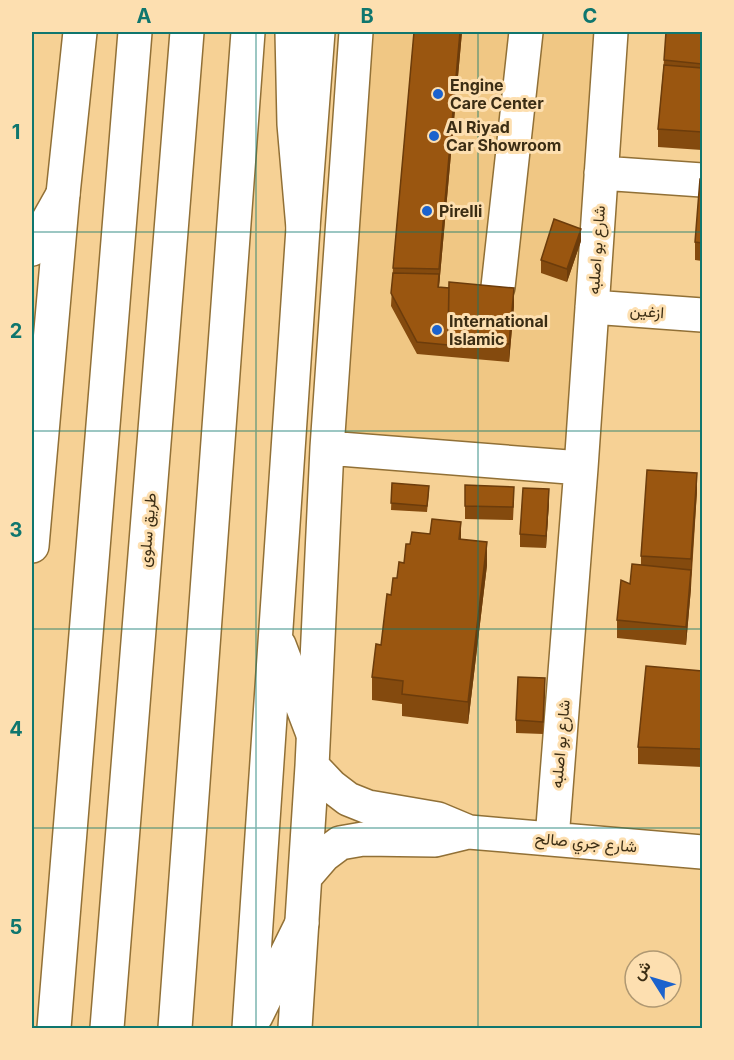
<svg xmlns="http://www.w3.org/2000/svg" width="734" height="1060" font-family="Inter,Vazirmatn,sans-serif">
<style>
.built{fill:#f0c784}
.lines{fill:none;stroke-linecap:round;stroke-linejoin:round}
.minor-casing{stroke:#917036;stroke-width:36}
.major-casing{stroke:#917036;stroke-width:36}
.highway-casing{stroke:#917036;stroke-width:36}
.minor{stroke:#fff;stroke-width:33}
.major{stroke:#fff;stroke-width:33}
.highway{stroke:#fff;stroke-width:33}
.wall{fill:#844a0e}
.shaded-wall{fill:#6c3c0b}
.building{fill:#9a5610;stroke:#6c3c0b;stroke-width:1.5}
.grid{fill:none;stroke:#0f766e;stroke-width:1.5;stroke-opacity:0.55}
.poi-dot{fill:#1b62cd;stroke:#fddfb0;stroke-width:2}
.labels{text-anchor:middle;stroke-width:6;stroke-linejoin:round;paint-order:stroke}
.poi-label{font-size:16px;font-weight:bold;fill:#3b2d14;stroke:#fddfb0;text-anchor:start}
.street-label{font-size:16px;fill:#3b2d14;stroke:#fddfb0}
.neatline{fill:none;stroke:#0f766e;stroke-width:2}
.grid-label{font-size:20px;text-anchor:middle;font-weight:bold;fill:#0f766e}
</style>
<rect width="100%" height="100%" fill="#f6d195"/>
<path class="built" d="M363 32H602L575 460 335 440Z"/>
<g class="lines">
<g class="minor-casing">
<path id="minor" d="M601 173 702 180
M32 249 63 194
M498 287 526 32
M592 307 702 315
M327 448 581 468
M312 766 331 786 348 799 368 807 438 819 469 832 702 852
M552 839 581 468 611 32
M305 877 324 855 340 843 363 839 435 840 464 833
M295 1028 312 766 327 448 356 32"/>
</g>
<g class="major-casing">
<path id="major" d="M32 546 63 194 80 32
M279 645 313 734
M256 1016 302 923
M249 1028 303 228 318 32"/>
</g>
<g class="highway-casing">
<path id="highway" d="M292 32 294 124 303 228
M54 1028 135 32
M107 1028 187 32
M175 1028 248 32"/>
</g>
<use href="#minor" class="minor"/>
<use href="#major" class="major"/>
<use href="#highway" class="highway"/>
</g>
<path class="wall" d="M414 32H462L439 287 514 306 509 362 417 354 391 306 393 268Z
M702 32V150L658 147V129L664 60Z
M702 179V261L695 260V242Z
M581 241 567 282 541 273V260Z
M392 483 429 492 427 512 391 510Z
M465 485 514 499 513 520 465 519Z
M697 491 691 588 686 645 617 638V620L630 584 641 565V556Z
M549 502 546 548 520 547V534Z
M461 539 487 565 468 724 402 716V704L372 700V677L381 645 391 595 397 578 404 563 410 544Z
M702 671V767L638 764V747Z
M545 690 543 734 516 733V720Z"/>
<path class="shaded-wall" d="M460 32H462L439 287H438Z
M581 229V241L567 282V269Z
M514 288V306L509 362V344Z
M697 473V491L691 577V559Z
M549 489V502L546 548V536Z
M461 522V545L459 539Z
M487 542V565L468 724V702Z
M691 570V588L686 645V627Z"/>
<path class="building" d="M414 32H460L439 269 393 268Z
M666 32H702V64L664 60Z
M664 65 702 68V132L658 129Z
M700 179H702V243L695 242Z
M554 219 581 229 567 269 541 260Z
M393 273 439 274 438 287 449 288 448 345 417 342 391 293Z
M449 282 514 288 509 344 448 339Z
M647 470 697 473 691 559 641 556Z
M392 483 429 486 427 506 391 503Z
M465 485 514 487 513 507 465 506Z
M523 488 549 489 546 536 520 534Z
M432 519 461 522 459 539 487 542 468 702 402 694 403 681 372 677 376 644 381 645 387 594 391 595 393 578H397L399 562 404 563 406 544H410L412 532 430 534Z
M632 564 691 570 686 627 617 620 621 580 630 584Z
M646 666 702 671V749L638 747Z
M518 677 545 678 543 722 516 720Z"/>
<path class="grid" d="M256 32V1028M478 32V1028M32 232H702M32 431H702M32 629H702M32 828H702"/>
<g class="poi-dot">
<circle cx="438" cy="94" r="6"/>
<circle cx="434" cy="136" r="6"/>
<circle cx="427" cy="211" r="6"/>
<circle cx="437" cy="330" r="6"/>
</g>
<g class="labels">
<g class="poi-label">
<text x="450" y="91">Engine<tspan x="450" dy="18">Care Center</tspan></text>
<text x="446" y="133">Al Riyad<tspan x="446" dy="18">Car Showroom</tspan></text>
<text x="439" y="217">Pirelli</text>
<text x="449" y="327">International<tspan x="449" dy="18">Islamic</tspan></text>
</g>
<g class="street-label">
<text transform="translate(596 250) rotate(-86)" y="6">شارع بو اصلبه</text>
<text transform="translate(647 311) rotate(4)" y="6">ازغين</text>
<text transform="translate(147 530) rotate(-85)" y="6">طريق سلوى</text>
<text transform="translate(560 744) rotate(-85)" y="6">شارع بو اصلبه</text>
<text transform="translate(586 842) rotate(5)" y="6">شارع جري صالح</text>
</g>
</g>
<rect width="734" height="1060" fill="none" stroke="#fddfb0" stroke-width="66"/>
<g transform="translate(653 979) rotate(307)"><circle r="28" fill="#fddfb0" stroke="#af9872" stroke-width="1.5"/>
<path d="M0-4.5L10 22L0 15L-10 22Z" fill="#1b62cd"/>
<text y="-9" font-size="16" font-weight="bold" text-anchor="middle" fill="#3b2d14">ش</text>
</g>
<rect x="33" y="33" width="668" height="994" class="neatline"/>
<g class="grid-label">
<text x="144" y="23">A</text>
<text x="367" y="23">B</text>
<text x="590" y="23">C</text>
<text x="16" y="139">1</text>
<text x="16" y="338">2</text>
<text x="16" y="537">3</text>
<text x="16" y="736">4</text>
<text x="16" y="934">5</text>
</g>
</svg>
